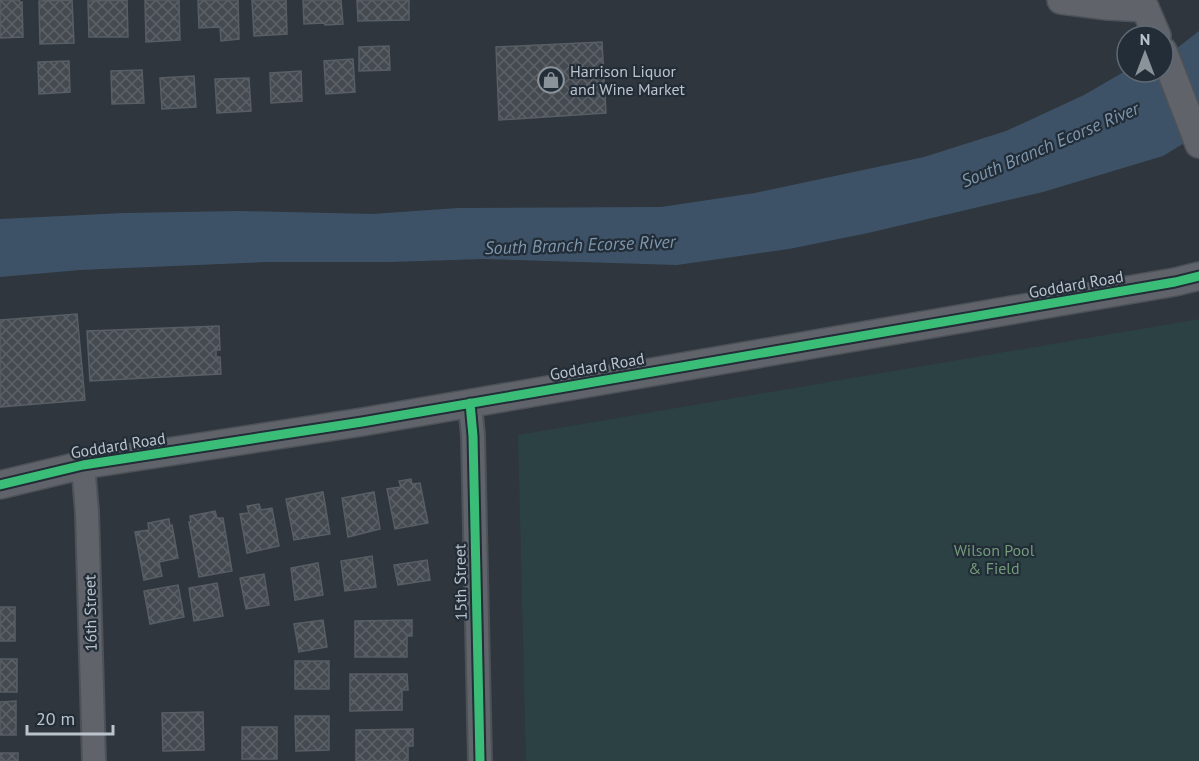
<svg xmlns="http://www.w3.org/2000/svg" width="1199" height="761" font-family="'PT Sans',sans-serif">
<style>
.green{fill:#2c4143}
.water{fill:#3e5267}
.building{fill:url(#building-cross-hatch);stroke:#585e64;stroke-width:1.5}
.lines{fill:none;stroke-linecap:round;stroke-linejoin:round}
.minor-casing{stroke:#4d5258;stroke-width:26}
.tertiary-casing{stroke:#4d5258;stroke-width:30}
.minor{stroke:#60646a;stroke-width:22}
.tertiary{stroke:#60646a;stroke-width:27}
.cycleway-casing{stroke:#222d38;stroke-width:13}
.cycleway{stroke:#3abd76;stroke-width:9}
.labels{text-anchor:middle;stroke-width:4.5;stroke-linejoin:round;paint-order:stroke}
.poi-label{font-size:16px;fill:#bbc3cc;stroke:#222d38;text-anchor:start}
.street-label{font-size:16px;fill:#bbc3cc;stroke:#222d38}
.park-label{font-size:16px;fill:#739c79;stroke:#222d38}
.water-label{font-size:18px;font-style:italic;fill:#7d96ad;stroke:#222d38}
</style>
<defs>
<pattern id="building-cross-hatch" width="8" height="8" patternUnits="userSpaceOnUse" patternTransform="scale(1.5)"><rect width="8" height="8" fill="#444a50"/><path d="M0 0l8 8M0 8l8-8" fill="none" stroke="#5d6268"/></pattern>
</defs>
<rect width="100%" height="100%" fill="#2f363d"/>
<path class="green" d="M1199 319V761H526L518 435Z"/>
<path class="water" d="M1199 31V134L1163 156 1043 192 868 233 789 249 677 265 483 259 391 262H267L80 270 0 277V219L124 213 239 211 372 214 458 208 661 207 755 193 924 157 1006 131 1084 95 1127 70V72H1163L1172 52Z"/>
<path class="building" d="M0 0H19L20 2H22L23 37 0 38Z
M72 0 74 43 40 44 39 1Z
M127 0 128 37H89L88 1Z
M145 0H179L180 40 146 42Z
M198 0H238L239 39 221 41 220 27 199 28Z
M252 0H286L287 34 254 36Z
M303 0H341L343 24 325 25 324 23 304 24Z
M357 0H409V20L358 21Z
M602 42 606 113 499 120 496 47Z
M389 46 390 70 359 71V47Z
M353 59 355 92 326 94 324 61Z
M69 61 70 92 39 94 38 62Z
M142 70 144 103 112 104 111 71Z
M301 71 302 101 271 103 270 73Z
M194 76 196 107 162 109 160 78Z
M249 78 251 111 217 113 215 79Z
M77 314 85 400 0 407V320Z
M219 326 220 350H216V357H220L221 374 90 381 87 331Z
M411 479 412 484 420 483 428 523 395 529 387 489 401 487 399 481Z
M323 492 330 534 294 540 286 499Z
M374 492 380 529 348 537 342 498Z
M259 504 261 510 272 508 279 546 247 553 240 514 249 513 247 506Z
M215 511 217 518H223L232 571 199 577 189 522H191L190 516Z
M169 519 170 526 172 525 178 558 159 562 162 576 144 580 135 532 149 530 148 523Z
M372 556 376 587 345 591 341 561Z
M427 560 430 580 398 585 394 565Z
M318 563 323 595 295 600 291 568Z
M264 574 269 605 246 609 240 578Z
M217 583 223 616 194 621 189 588Z
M178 585 184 617 150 624 144 591Z
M0 607H15V641H0Z
M323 620 327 647 299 652 294 624Z
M412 620V636H407V657H355V621Z
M0 659H17V692H0Z
M295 661H329V689H295Z
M350 674H407L408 690H402V710L350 711Z
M16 701V735H0V702Z
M203 712 204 750 163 751 162 713Z
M295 716H329V750L296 751Z
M242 727H277V759H242Z
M413 729V746H408V761H356V730Z
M0 753H18V761H0Z"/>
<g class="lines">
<g class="minor-casing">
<path id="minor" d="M470 403 473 436 480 761
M83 465 87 512 94 761"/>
</g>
<g class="tertiary-casing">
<path id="tertiary" d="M1061 0 1108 6 1145 8
M1145 8 1157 36
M1163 51 1199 144
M0 485 83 465 362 422 1175 282 1199 276"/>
</g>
<use href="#minor" class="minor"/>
<use href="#tertiary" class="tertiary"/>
<g class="cycleway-casing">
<path id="cycleway" d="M470 403 473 436 480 761
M0 485 83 465 362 422 1175 282 1199 276"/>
</g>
<use href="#cycleway" class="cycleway"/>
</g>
<defs>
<g id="shop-ring" transform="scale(1.35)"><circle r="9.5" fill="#222d38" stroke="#8a929a" stroke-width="1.5"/><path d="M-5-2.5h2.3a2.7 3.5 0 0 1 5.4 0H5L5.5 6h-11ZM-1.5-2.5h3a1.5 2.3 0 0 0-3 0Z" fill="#8a929a"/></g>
</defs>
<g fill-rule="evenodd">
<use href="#shop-ring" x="551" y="80"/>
</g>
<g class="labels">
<g class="poi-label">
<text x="570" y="77">Harrison Liquor<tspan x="570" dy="18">and Wine Market</tspan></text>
</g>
<g class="street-label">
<text transform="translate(1076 284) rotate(-10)" y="6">Goddard Road</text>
<text transform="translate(597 366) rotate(-10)" y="6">Goddard Road</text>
<text transform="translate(118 445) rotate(-9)" y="6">Goddard Road</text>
<text transform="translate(460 582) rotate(-91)" y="6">15th Street</text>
<text transform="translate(90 613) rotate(-91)" y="6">16th Street</text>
</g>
<g class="park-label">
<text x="994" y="556">Wilson Pool<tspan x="994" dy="18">&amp; Field</tspan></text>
</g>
<g class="water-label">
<text transform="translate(1050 145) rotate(-23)" y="6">South Branch Ecorse River</text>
<text transform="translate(580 245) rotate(-2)" y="6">South Branch Ecorse River</text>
</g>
</g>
<g transform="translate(1145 54)"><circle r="28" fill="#222d38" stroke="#5f6973" stroke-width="1.5"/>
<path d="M0-4.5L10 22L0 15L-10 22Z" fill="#8a929a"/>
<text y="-9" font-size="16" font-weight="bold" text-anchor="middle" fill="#bbc3cc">N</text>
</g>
<path d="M27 725v9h86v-9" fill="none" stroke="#bbc3cc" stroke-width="3"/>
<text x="36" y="725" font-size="18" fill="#bbc3cc" stroke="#222d38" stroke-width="4.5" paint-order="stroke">20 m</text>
</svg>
